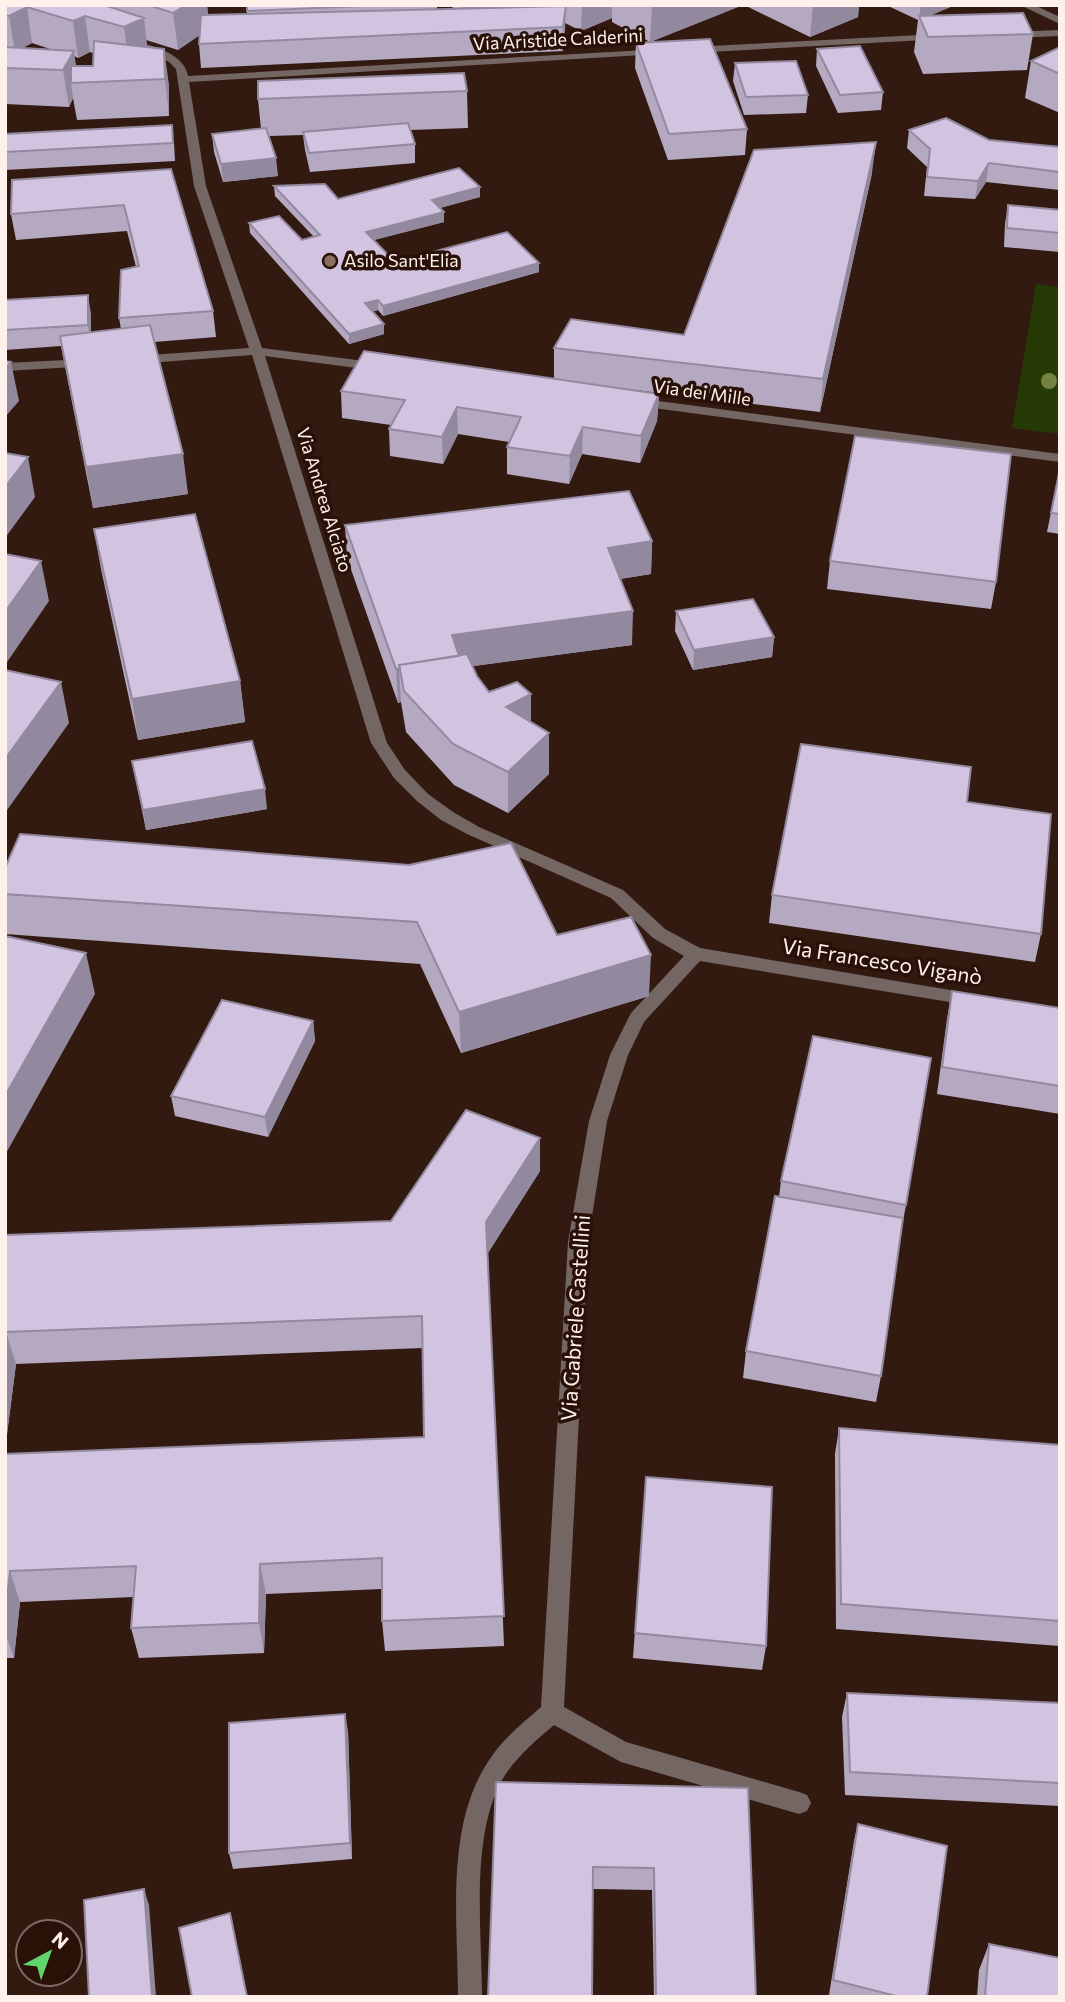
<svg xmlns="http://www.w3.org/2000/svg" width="1065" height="2002" font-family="Commissioner,sans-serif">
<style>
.green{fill:#263a05}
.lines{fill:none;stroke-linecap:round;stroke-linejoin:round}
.minor{fill:#746663;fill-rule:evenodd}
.tree{fill:#738241}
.wall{fill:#b5a9c2;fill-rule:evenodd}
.shaded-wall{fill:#93899e}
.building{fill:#d2c4e1;stroke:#93899e;stroke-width:2}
.education-dot{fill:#8d6e63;stroke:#291108;stroke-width:2.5}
.labels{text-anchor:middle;stroke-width:7;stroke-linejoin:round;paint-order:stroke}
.far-street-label{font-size:18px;fill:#fef0ea;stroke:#291108}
.far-poi-label{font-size:18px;fill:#fef0ea;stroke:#291108;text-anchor:start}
.street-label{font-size:21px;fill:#fef0ea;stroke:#291108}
</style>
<rect width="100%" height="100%" fill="#331a11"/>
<path class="green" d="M1036 284 1060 287V434L1012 428Z"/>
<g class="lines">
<path class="minor" d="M1020 5H1034L1060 17V24Z
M1060 30V36L1009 38 1004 35 1009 32Z
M939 34 943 35V39L691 53 686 50 691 47Z
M146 44C162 49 185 57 188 76L664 49 665 51 660 54 189 82 206 186 262 348 380 363 387 367 380 371 265 356 387 743 405 770 428 794 453 812 479 827 623 890 665 929 700 948 974 994 983 1000 974 1006 700 961 644 1022 628 1055 607 1121 588 1242 564 1707 626 1742 799 1792 807 1795 811 1803 807 1811 799 1814 621 1762 554 1725C535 1741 515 1758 502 1780 470 1838 482 1932 482 1997H458C458 1920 444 1822 492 1756 505 1737 524 1722 541 1707L568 1242 589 1121 610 1055 631 1013 684 956 653 938 611 898 467 834 441 820 417 801 394 778 371 743 252 355 136 364 130 360 136 356 249 348 194 186 176 69 169 62 142 49V45Z
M87 359 94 363 92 366 5 371V363Z
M636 398 1060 454V462L631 405V399Z"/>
</g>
<circle class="tree" cx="1049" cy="381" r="8"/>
<path class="wall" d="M5 5H207L208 15 247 14V5H437V9H453L452 5H499V7L533 6V5H743L650 42 612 22V18L581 31 565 23 563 51 201 68 199 44V35L178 50 146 40 147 47 169 85V116L77 120 73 98 69 107 5 104ZM32 43 53 50 22 48ZM90 52 93 53V66H76L74 56 78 58Z
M744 5H859L858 17 810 37Z
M886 5H955L931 15 1033 34 1027 70 923 74 914 52 918 20Z
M636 43 747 129 745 155 668 160 635 68Z
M1060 47V113L1025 98 1031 61Z
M817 49 883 92 881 110 838 113 816 66Z
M735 63 808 95 806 113 744 115 733 81Z
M467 91 468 128 410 130 415 144V163L310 172 305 150 303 135 269 136 278 176 223 182 214 152 212 134 261 129 258 99Z
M909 130 989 140 1060 147V190L986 182 975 199 924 196 927 167 907 148Z
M5 134 174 143 175 161 5 170Z
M171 169 213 311 216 337 154 342 188 494 93 508 61 346 5 350V300L91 314V332L121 329 119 318 136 267 127 231 16 240 11 214Z
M872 173 820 412 618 388 659 394 657 421 640 463 582 454 569 484 507 474V447L509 442 458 434 443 464 390 456 389 429 391 425 342 418 341 391 554 379V348L684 335Z
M274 186 338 199 480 197 440 208 444 212V222L374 240 395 262 539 263V272L383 316 378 310 372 312 384 324V334L349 344 250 233 249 223 302 240 314 237 275 196Z
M1008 205 1060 210V252L1004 247 1005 224Z
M1059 473H1060V534L1047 532Z
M345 525 652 541 651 574 620 579 632 645 472 666 477 676 489 692 531 694V722L549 774 508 813 454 785 406 732 401 702 398 703 347 558Z
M94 529 240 681 245 722 138 740 101 569Z
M830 561 996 582 991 609 827 589Z
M676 611 774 637 772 657 693 670 675 631Z
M132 761 267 809 146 830Z
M967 802 1041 934 1035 962 769 923 772 895Z
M5 868 557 935 649 996 461 1053 420 964 5 934Z
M952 991 1060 1008V1114L937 1094 947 1019Z
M313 1021 315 1041 268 1137 175 1116 171 1096Z
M540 1171 488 1253 504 1646 385 1651 382 1621V1589L266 1594 264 1653 139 1658 131 1628 133 1597 20 1602 14 1658H5V1454L424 1437 422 1348 16 1364 5 1450V1235L391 1221Z
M781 1181 906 1205 901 1232 881 1376 876 1402 743 1378 746 1351 779 1197Z
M839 1428 1060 1445V1646L836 1629 835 1454Z
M646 1477 766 1646 762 1670 633 1658Z
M847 1693 1060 1703V1806L845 1795 842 1717Z
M348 1731 352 1859 233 1869 229 1853Z
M496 1782 748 1788 756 1997H654L652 1890 593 1889Z
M858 1824 927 1997H835L829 1995 854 1841Z
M989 1944 1060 1997H977L979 1970Z"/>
<path class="shaded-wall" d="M186 5H207L209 29 178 50 173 13Z
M462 5H499L500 23 463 28Z
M585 5H612V18L581 31 582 7Z
M743 5 650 42 652 6Z
M813 5H859L858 17 810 37Z
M921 5H955L920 20 919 17Z
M566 6 565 30 563 51V27Z
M27 7 32 43 15 52 9 16Z
M85 16 90 52 78 58 73 21Z
M144 18 148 54 129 64 124 27Z
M164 49 169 85V116L165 79Z
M74 51 78 83H71L73 98 69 107 63 70Z
M876 142 872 173 820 412 823 379Z
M276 158 278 176 223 182 221 164Z
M989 163 986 182 975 199 978 181Z
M480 187V197L432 210V200Z
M444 212V222L366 242V232Z
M539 263V272L383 316V306Z
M88 295 91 314V344L88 325Z
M378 300V310L365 313V303Z
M384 324V334L349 344V334Z
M11 362 19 401 5 417V369Z
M659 394 657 421 640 463 641 436Z
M457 407 458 434 443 464 442 437Z
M583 427 582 454 569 484 570 456Z
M183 454 188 494 93 508 86 467Z
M28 457 35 497 5 538V487Z
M652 541 651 574 607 581 608 548Z
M41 561 49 601 5 665V612Z
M633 611 632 645 460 668 452 635Z
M774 637 772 657 693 670 694 650Z
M399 668 401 702 398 703 396 669Z
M240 681 245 722 138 740 132 699Z
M61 682 69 723 5 813V759Z
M531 694V735L506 707Z
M549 733V774L508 813V772Z
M265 789 267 809 146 830 143 810Z
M86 953 95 994 5 1155V1096Z
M651 955 649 996 461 1053 459 1012Z
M313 1021 315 1041 268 1137 265 1117Z
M540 1138V1171L487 1254 486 1222Z
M6 1332 16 1364 5 1450V1342Z
M260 1564 266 1594 264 1653 259 1623Z
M10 1571 20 1602 14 1658 5 1632V1616Z
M345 1714 348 1731 352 1859 350 1843Z
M144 1889 149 1905 156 1997H152Z"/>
<path class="building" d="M5 5H104L144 18 124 27 85 16 73 21 27 7 9 16 5 15Z
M148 5H186L173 13Z
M247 5H386L247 11Z
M566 6 563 27 199 44 201 15Z
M1023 13 1033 34 928 37 919 16Z
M710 39 747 129 669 134 636 43Z
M94 41 164 49 165 79 71 83V66H93Z
M860 46 883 92 840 95 817 49Z
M5 47 74 51 63 70 5 68Z
M1060 47V74L1031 61Z
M796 61 808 95 746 97 735 63Z
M464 73 467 91 258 99V81Z
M946 118 989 140 1060 147V172L989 163 978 181 927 177 930 149 909 130Z
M408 123 415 144 309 153 303 132Z
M172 125 173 143 5 152V134Z
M266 128 276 158 221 164 212 134Z
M876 142 823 379 554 348 571 319 684 335 754 150Z
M459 168 480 187 432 200 444 212 366 232 395 262 507 232 539 263 383 306 378 300 365 303 384 324 349 334 249 223 279 216 302 240 320 235 274 186 325 184 338 199Z
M171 169 213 311 119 318 121 270 139 266 124 205 11 214 12 180Z
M1008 205 1060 210V233L1007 228Z
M88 295V325L5 330V300Z
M150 325 183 454 86 467 60 336Z
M364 351 659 394 641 436 583 427 570 456 507 447 521 417 457 407 442 437 389 429 405 400 341 391Z
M5 361 11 362 5 369Z
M855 436 1011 454 996 582 830 561Z
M5 453 28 457 5 487Z
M1059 473H1060V514L1051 513Z
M629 491 652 541 608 548 633 611 452 635 459 656 399 665 400 668 396 669 345 525Z
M195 514 240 681 132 699 94 529Z
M5 554 41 561 5 612Z
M753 599 774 637 694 650 676 611Z
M467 654 477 676 489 692 517 682 531 694 506 707 549 733 508 772 453 744 404 691 399 665Z
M5 670 61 682 5 759Z
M252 741 265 789 143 810 132 761Z
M801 744 971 767 967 802 1051 814 1041 934 772 895Z
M20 834 409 865 511 843 557 935 631 917 651 955 459 1012 417 922 5 894V868Z
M5 936 86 953 5 1096Z
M952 991 1060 1008V1086L942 1067Z
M222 1000 313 1021 265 1117 171 1096Z
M813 1036 931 1058 906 1205 781 1181Z
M466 1110 540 1138 486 1222 504 1616 382 1621V1558L260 1564 259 1623 131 1628 136 1566 10 1571 5 1616V1454L424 1437 422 1316 6 1332 5 1342V1235L391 1221Z
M775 1196 903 1218 881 1376 746 1351Z
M839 1428 1060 1445V1621L841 1604Z
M646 1477 772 1487 766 1646 635 1633Z
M847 1693 1060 1703V1783L850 1772Z
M345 1714 350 1843 229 1853V1723Z
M496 1782 748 1788 756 1997H656L654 1868 593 1867 592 1997H488Z
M858 1824 947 1846 927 1997H900L833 1980Z
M144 1889 152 1997H89L84 1900Z
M230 1913 247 1997H192L179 1928Z
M989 1944 1060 1958V1997H985Z"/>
<circle class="education-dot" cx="330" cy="261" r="7"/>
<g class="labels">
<g class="far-street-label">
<text transform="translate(558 40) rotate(-3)" y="6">Via Aristide Calderini</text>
<text transform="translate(702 393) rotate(8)" y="6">Via dei Mille</text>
<text transform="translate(324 500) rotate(73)" y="6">Via Andrea Alciato</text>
</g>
<g class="far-poi-label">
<text x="344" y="267">Asilo Sant'Elia</text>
</g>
<g class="street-label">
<text transform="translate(882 962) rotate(9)" y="7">Via Francesco Viganò</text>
<text transform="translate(576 1318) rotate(-86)" y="7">Via Gabriele Castellini</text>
</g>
</g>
<rect width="1065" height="2002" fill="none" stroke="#fef0ea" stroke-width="14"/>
<g transform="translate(49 1953) rotate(41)"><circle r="33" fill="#291108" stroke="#7e6a62" stroke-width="2"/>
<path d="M0-5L12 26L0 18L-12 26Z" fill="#60d56b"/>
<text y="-10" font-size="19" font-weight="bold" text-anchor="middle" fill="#fef0ea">N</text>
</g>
</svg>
